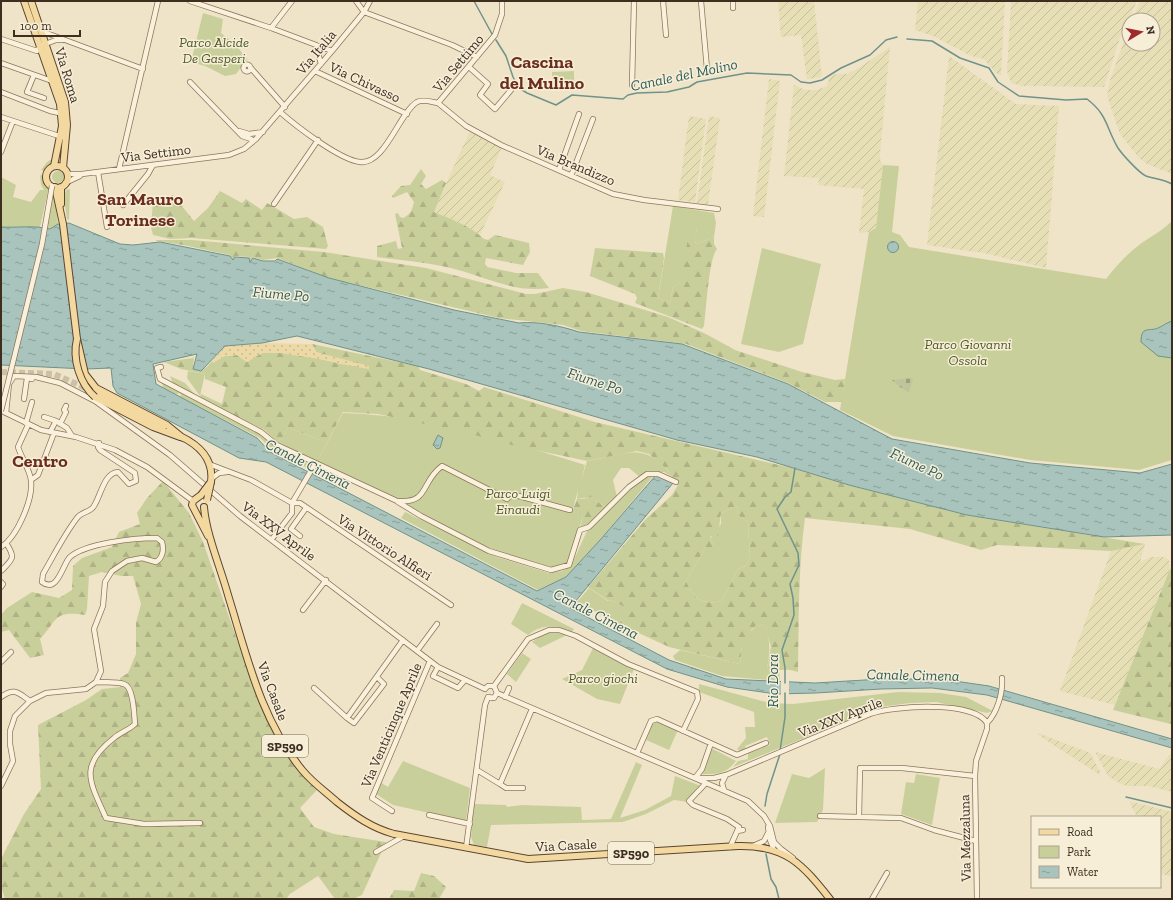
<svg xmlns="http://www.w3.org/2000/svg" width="1173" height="900" font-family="'Zilla Slab',serif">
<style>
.farmland{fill:url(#farmland-furrows)}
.green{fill:#c9cf9b}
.forest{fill:url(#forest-firs);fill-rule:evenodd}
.sand{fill:url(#sand-dots)}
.cemetery{fill:url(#cemetery-stones)}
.water{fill:url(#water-ripples);stroke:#6f938a}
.pier{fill:#f0e4c8}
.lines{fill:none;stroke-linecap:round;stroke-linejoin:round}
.stream{stroke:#6f938a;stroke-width:1.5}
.major-tunnel{stroke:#ccc0a6;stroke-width:6;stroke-dasharray:6 3;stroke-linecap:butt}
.minor-casing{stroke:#8d765c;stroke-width:6}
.major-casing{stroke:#5b4430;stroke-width:8}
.minor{stroke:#faf1dc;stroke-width:4.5}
.major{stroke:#f3d9a0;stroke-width:6}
.minor-bridge-casing{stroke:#8d765c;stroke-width:6;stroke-linecap:butt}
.major-bridge-casing{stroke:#5b4430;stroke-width:8;stroke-linecap:butt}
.minor-bridge{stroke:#faf1dc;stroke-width:4.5}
.major-bridge{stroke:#f3d9a0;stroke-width:6}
.labels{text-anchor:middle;stroke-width:3;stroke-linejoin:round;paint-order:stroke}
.shield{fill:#f7eed8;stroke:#756857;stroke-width:1}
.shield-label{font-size:13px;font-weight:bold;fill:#3d2e20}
.park-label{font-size:14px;font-style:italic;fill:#4d5a26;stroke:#f7eed8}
.street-label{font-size:14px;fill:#3d2e20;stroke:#f7eed8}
.water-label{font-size:15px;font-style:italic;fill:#2f5d5a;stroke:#f7eed8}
.district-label{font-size:18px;font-weight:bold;fill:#6b2e1e;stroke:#f7eed8}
</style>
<defs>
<pattern id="farmland-furrows" width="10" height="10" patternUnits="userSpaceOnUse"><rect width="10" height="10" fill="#e6deb5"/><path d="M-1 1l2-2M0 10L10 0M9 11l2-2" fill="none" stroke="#c6bf9b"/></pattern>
<pattern id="forest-firs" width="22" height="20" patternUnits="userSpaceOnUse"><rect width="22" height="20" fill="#c9cf9b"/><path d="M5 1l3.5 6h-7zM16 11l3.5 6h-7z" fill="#aeb285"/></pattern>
<pattern id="sand-dots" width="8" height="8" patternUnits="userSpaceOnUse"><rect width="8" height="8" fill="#ecd9a5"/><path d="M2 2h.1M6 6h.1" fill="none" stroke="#cbbb8e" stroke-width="1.8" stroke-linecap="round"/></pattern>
<pattern id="cemetery-stones" width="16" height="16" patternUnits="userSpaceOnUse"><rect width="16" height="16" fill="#bfc49a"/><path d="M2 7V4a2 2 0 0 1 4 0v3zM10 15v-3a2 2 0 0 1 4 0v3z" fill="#9ca07d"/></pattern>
<pattern id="water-ripples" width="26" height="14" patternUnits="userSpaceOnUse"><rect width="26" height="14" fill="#a9c4bc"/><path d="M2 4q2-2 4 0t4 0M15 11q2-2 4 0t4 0" fill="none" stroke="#8ba098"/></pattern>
</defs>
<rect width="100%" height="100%" fill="#f0e4c8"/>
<path class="farmland" d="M778 1H814L822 77 807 79 801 35 781 37Z
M918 1H1005L1001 76 996 73 984 59 971 56 933 36 915 30Z
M1011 1H1137L1121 35 1104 87 1021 86 1011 83 1007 71Z
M1140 1H1172V174L1147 164 1139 158 1120 134 1107 96 1110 80 1129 27V44H1153V20H1132Z
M890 47 880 153V159L883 165 876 228 869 232 859 233 864 189 818 185 819 178 784 176 794 85 805 90H817L827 86 830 77 836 74H846L857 69Z
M949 56 1016 104 1059 106 1046 268 984 253 927 245Z
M769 79 780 81 764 217 753 216Z
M689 116 706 119 695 202 678 200Z
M709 116 720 118 708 205 697 203Z
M470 131 502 147 490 175 505 182 480 235 433 212Z
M1145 544 1140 562 1151 557H1165L1169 560 1170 569 1115 705 1060 691 1111 551Z
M1038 733 1090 753 1100 771V775L1052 744 1037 734Z
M1095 752 1159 769 1170 754H1172V792L1148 786H1127L1119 783 1108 776Z
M1129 801 1172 812V876L1160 874V817H1137Z"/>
<path class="green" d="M203 13 223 19 221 33 236 45 247 59 236 74 225 76 205 66 191 62Z
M574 71V82H552V72Z
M52 159 51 164 46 171 41 170 47 162Z
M883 165 899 166 892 232 900 235 909 247 1106 279C1116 266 1126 255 1139 245 1150 237 1162 231 1172 221V460L1139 470 1030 460 893 436 840 410 869 232 876 228Z
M52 177a6 6 0 1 1 12 0a6 6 0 1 1-12 0Z
M40 175 44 176 49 187 40 227 18 228 1 227V177L16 185 13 197 31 202 40 190H44L41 185Z
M70 189 69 220 67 219 64 197 66 190Z
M54 193 58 224 50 229 46 228Z
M673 206 714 213 716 223 714 237 696 244 694 237 697 232 696 227 678 284 673 287 670 303 658 298Z
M762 248 821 264 803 344 779 352 741 344Z
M188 371 205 374 200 396 187 378Z
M170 376 185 383 198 398 173 384Z
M162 382 253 429 277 446 309 464V469L277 454 260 438 180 397 181 394 178 393 177 395 163 388Z
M343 413C426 415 507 441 585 465L581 481 587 461C625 455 646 439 673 477L664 472H661L660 477 654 475 601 539 566 577 538 590 401 518 405 512 497 557 549 573 562 571 571 566 587 531 620 498 646 477H640L629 468H621L613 480 617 497 607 508C598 501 589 495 577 499L578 490 573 509 583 516 568 564 558 568H547L499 552 459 534 396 499 325 467 277 441 282 439 288 427 319 440V458Z
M737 506 738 515 748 522 750 558 746 566 738 569 722 601C700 605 695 599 686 581L705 548 714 546 710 539 721 524V513Z
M589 588 608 601 611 600 628 608 619 624 577 602Z
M522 603 574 629 572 632C556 626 542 623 528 635L511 624Z
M757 625 765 626C771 641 770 653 767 669L779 671 780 680 778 681 722 676 675 660 673 656 680 650 740 664 742 645 751 639V631Z
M554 632 567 635 540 648 532 642 544 634Z
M593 648 634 669 620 704 597 699 562 679 582 670Z
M522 653 531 659 516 682 507 674Z
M699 684 770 703 793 704 898 692 940 693 966 697 993 711 987 713 936 702 910 703 880 707 733 767 738 761 748 759V753L770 745 767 737 745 746 746 750 740 751 737 749 746 738 745 727H755L754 712 699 692Z
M657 721 678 730 669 750 646 740 653 722Z
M711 748 736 761C725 775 717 774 701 774Z
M403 761 470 788 466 821 393 805 376 794 380 782 388 787Z
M636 762 642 765 620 818 645 810 671 796 675 776 701 786 688 802 674 800 646 814 623 822 491 825 487 847 474 845 471 837 474 804 506 805 507 807 522 805 581 807 582 820 611 819Z
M825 768 823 810 817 822 775 823 792 774 809 778Z
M916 774 940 778 932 825 901 814 906 782 914 783Z"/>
<path class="forest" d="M421 169 426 176 421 184 426 189 442 180 446 183 434 212C450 219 471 226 484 239L488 240 495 235 529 243 530 252 523 265 486 258 485 264 487 267 516 273H538L549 288C518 293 492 280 462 271 435 263 406 261 377 257V246L396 241 398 249 402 248 395 214 398 213 400 217 403 218C411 214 412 210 414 202L407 192 393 198 392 196 401 186 410 185Z
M220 191 242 203 246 199 262 210 267 203 294 219 307 217 323 227 328 246 326 249 192 238 170 239 153 235 151 227 153 201 173 195 194 221 208 208Z
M691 227H696L697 232 694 237 696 244 714 237V244L717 249C709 257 706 311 704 326L702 329 635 303 637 298 635 294 590 276 595 248 663 253 664 258 658 298 670 303 673 287 678 284Z
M156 240H192L324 252 426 268 526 294H535L563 288 586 292 668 317 706 334 735 350 802 372 835 380 845 379 842 402H825L788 383 686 344 581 331 563 325 499 318 329 278 277 258 263 260 253 257 250 262 249 257 235 256 233 260 230 255 183 245 156 241Z
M312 344 418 366 420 370 466 384 479 391 484 387 595 422 792 468 849 485 967 515 1145 544 1111 551 997 545 981 550 910 529 805 518C798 569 799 620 798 672 785 667 780 672 767 669L771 647 765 626 757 625 751 630V639L742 646 740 664 669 647 619 624 627 608 611 600 609 601 588 587 646 519 672 495 678 485 667 469 649 454 637 451 587 461 516 446 467 433 378 414 343 412 319 458 313 456 319 440 288 427 282 439 277 441 263 429 207 403 200 396 201 394 222 404 226 387 205 379V374L181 369 164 362 193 358 194 356 193 369C203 372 206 368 212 361L213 362 225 356 237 355 247 362C252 359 258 354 263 353 282 350 323 359 341 364V360L316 352ZM737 506 738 515 748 522 750 558 746 566 738 569 722 601C701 605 695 600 686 581L705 548 710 551 716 550 710 539 711 536H718L721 513Z
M163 481 189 513 203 542 258 700C272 734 292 763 317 790L300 808 314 827 334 834 386 842 362 895 353 899H335L318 876 290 894 286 899H5L1 886V859L24 814 41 789 38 725 86 700 102 689 120 687V678L128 673 136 654V623L141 604 133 576H121L102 572 89 576 87 609 85 615C53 610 58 620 40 639L44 655 30 658 9 630 1 632V615L7 608 32 592 59 598 72 590 73 566 82 558 112 547 119 532 140 524 137 513 147 498Z
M592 489 598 492V497L595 500 607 508 589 526 580 528 583 516 572 512 577 499 589 498Z
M1170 569H1172V720L1171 724 1113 710Z
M421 873 434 876 446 887 439 899H389L394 890 414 891Z"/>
<path class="sand" d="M262 343 312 344 316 352 369 366V369L341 364 326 360 279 353H262L247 362 237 355 225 356 213 363 212 361 225 346Z"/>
<path class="cemetery" d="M913 378 909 393 900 387 892 380Z"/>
<path class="water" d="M69 223 120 244 133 245 160 242 230 256 233 260 235 257 249 258 250 262 253 258 263 261H275L277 259 329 278 454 310 519 323C538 321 561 326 579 332L682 344 788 384 892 439 1030 463 1140 473 1172 464V535L1104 537 967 515 849 485 757 457 677 440 429 369 297 336 262 343 225 346 201 371 193 369 197 354 153 364 156 384 257 438 270 452 537 591 566 577 601 539 656 475 673 483 570 608 669 660 726 679 815 683 881 679H941L989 686 1172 739V748L987 695 932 688 881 689 816 693 776 694 727 687 667 669 266 462 239 458 117 393 113 386 111 368 86 369 1 365V227C17 228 34 225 50 229L58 224Z
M887.5 247a5.5 5.5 0 1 1 11 0a5.5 5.5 0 1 1-11 0Z
M1172 321V358L1158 356 1141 342C1141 325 1149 332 1158 328 1163 326 1166 323 1172 321Z
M438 435 443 438 440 448 437 449 433 445Z"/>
<path class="pier" d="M781 681H789V695H781Z"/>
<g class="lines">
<path class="stream" d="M474 1 492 34
M907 39 932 41 960 58 989 68 998 82 1019 96 1066 100 1087 99C1108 115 1106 128 1118 148 1122 154 1139 173 1146 176 1155 179 1163 179 1172 184
M496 40 506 56 513 77 519 88 527 93 556 105 572 95 623 99 628 95 637 93 667 92 689 87 697 82 747 73 791 75 801 82 810 83 822 80 841 68 870 55 886 40 897 37
M785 683V668L782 650 794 615 793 598 790 584 799 565 798 553 777 509 785 497 791 492 795 468
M780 751 785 717V693
M1126 797 1172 808
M765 806 767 794 780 754
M766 854 771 879 776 887 779 899"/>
<path class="major-tunnel" d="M1 372 54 374 88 389"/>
<g class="minor-casing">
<path id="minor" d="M190 1 271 28 332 51
M356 1 364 12 452 45 477 57
M663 1 666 35
M701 1 707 69
M733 1V8
M271 28 292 1
M41 31 143 69
M1 39 37 51 40 46 56 40H63
M316 45 321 64
M1 63 52 81
M243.5 68a3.5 3.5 0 1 1 7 0a3.5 3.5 0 1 1-7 0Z
M250 67 285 107
M469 67 488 84 480 95 495 109 511 90
M315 71 407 114
M34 75 27 92 44 98
M190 82 242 136 251 139 253 141
M632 85 634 1
M1 92 50 111 64 114
M438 103 466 126 501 145 613 194 644 200 718 209
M280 112C296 126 340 160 360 162 385 165 399 113 417 102 423 99 432 102 438 103L495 35 502 14V1
M1 117 62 137
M239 131 249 134 263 132
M1 152 13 121
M119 169 158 1
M559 170 579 114
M98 172 107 227
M67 174H82L229 155 244 149 256 139 332 51 364 12 370 1
M571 176 593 119
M65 183 80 176
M274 204 318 140
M123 205 148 174 153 165
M161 367 157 368 160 379 261 432 277 445 397 501C430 504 420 482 442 466L507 499 511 495H515L570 510
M24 399 27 378 32 379
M4 412 41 430 76 437 115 450 147 467 193 501
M6 413 9 384 14 376 36 377 60 383 95 401 170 455 240 516 438 667 485 689
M44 417 56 421 50 432
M56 421 67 428 72 436
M26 423 32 402
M60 424 66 412 64 410 66 406
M209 464 251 480 292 503H300L451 605
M211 479 219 473 227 472
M31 480 38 475 54 433
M398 502 421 516 489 551 551 570 569 565 580 530 589 527 629 487 647 474H658L676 482
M300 536 291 529 306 508
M272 539 292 513V503L315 464
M1 547C17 537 33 500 31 481 31 472 21 457 18 447L28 425
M1 571C13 559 16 558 6 543
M1 582 3 584 1 587
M303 610 326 580
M417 651 437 624
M1 662 11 652
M438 667 433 676 458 688 465 680
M96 682C104 683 115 681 124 684 134 687 134 715 135 724 129 730 121 732 114 738 78 766 90 782 106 818L144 824 200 823
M494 686 528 639 549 630H559L576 636 628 664 697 692 698 699 683 731
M314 688 347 718 403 640
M485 689 488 686H494L497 693
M497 693 748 801 764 816 770 826 774 842 781 849 793 858
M1 697C15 687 18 693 30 701
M488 697 494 698 497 693
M505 697 509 688
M347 718 354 723 384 684 377 677
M987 723C997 713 1003 693 1002 678
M637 753 651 721 657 719 737 755 766 743
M477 770 500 784 532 709
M695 778 702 769 710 746
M696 778H714L726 775 870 714C892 706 974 700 987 723
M706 783 689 801 693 805 727 819 739 827 730 847
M500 784 506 788H523
M1 786 13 761 10 744V731L15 716 30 701 46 693 86 689 96 682 101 671 94 629 103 606 105 582 112 571 127 561 142 558 156 562C163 558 164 549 162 542L157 538C135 538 86 543 70 557 63 563 58 594 42 582L43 574C54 555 64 535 77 518 81 512 91 512 94 506 101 495 104 473 118 472L129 484 136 481 135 473 100 450 98 447 99 443
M724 790 722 783 726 775
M392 811 372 798 430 661
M429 815 470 824
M820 816 901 818 934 830 976 841
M859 817 860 768H902L975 776
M768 827 770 840 774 850
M737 831 743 830
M753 846 764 841 768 833
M466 848 485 705 488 697
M376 852 404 836
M872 899 887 873
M977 899 975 776 976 761 987 729V723"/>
</g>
<g class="major-casing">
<path id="major" d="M24 1 60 104 62 126 54 166
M31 1 65 102 67 125 63 168
M46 177a11 11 0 1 1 22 0a11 11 0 1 1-22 0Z
M55 187 63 224 77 339 85 374 96 388 167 425 183 438
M61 204V187
M95 392 163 427
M95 397 153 427 180 437
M180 436C199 445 214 459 211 482
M201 495 193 501 192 505 208 536
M204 507C206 534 221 569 228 595 247 656 261 721 303 771 313 783 326 792 337 802 355 816 372 828 394 834L528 859 738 846C786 845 802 864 830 899"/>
</g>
<use href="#minor" class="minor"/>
<use href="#major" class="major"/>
<g class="minor-bridge-casing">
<path id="minor-bridge" d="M1 411 42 244 52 186"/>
</g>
<g class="major-bridge-casing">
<path id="major-bridge" d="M77 339C72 359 80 384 95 397
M201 495 210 483
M207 500 211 482"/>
</g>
<use href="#minor-bridge" class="minor-bridge"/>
<use href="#major-bridge" class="major-bridge"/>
</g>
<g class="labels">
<g class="shield">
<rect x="262" y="735" width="46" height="22" rx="3"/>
<rect x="608" y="842" width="46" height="22" rx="3"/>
</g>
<g class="shield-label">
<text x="285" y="751">SP590</text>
<text x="631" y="858">SP590</text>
</g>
<g class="park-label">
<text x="214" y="47">Parco Alcide<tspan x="214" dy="16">De Gasperi</tspan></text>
<text x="968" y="349">Parco Giovanni<tspan x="968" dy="16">Ossola</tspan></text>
<text x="518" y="498">Parco Luigi<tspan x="518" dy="16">Einaudi</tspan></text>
<text x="603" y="683">Parco giochi</text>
</g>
<g class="street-label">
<text transform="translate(316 52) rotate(-50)" y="5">Via Italia</text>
<text transform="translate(458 63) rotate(-50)" y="5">Via Settimo</text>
<text transform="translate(68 75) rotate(73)" y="5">Via Roma</text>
<text transform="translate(365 82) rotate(25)" y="5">Via Chivasso</text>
<text transform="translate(156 153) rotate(-7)" y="5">Via Settimo</text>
<text transform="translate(576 165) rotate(23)" y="5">Via Brandizzo</text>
<text transform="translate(279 531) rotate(37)" y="5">Via XXV Aprile</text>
<text transform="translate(385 547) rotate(33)" y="5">Via Vittorio Alfieri</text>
<text transform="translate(273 691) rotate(69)" y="5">Via Casale</text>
<text transform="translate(840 717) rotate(-21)" y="5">Via XXV Aprile</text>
<text transform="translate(391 725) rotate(-67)" y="5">Via Venticinque Aprile</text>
<text transform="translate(965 838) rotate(-91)" y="5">Via Mezzaluna</text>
<text transform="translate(566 845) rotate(-3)" y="5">Via Casale</text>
</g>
<g class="water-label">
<text transform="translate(684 75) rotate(-12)" y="5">Canale del Molino</text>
<text transform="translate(281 294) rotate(5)" y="5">Fiume Po</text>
<text transform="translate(595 381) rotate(18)" y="5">Fiume Po</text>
<text transform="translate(308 464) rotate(27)" y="5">Canale Cimena</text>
<text transform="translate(917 464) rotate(25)" y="5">Fiume Po</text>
<text transform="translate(596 614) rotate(27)" y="5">Canale Cimena</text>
<text transform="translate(913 675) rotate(1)" y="5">Canale Cimena</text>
<text transform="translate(773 681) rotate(-90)" y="5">Rio Dora</text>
</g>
<g class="district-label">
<text x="542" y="68">Cascina<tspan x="542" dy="21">del Mulino</tspan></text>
<text x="140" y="205">San Mauro<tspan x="140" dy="21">Torinese</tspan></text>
<text x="40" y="467">Centro</text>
</g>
</g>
<rect width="1173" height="900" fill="none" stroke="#3d2e20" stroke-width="4"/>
<rect x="1031" y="816" width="130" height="72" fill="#f7eed8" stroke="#ada18e"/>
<rect x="1039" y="829" width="20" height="6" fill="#f3d9a0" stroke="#ada18e"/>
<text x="1067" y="836" font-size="12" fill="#3d2e20">Road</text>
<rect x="1039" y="846" width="20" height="12" fill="#c9cf9b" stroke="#ada18e"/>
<text x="1067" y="856" font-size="12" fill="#3d2e20">Park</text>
<rect x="1039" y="866" width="20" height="12" fill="url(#water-ripples)" stroke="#ada18e"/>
<text x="1067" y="876" font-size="12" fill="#3d2e20">Water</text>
<g transform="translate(1141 32) rotate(80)"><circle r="19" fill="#f7eed8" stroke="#ada18e"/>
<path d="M0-3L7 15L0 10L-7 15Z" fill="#9e2a2b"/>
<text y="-6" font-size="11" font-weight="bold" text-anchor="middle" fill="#3d2e20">N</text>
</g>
<path d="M14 30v6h66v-6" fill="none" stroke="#3d2e20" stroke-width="2"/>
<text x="20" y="30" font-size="12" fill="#3d2e20" stroke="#f7eed8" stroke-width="3" paint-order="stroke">100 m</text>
</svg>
